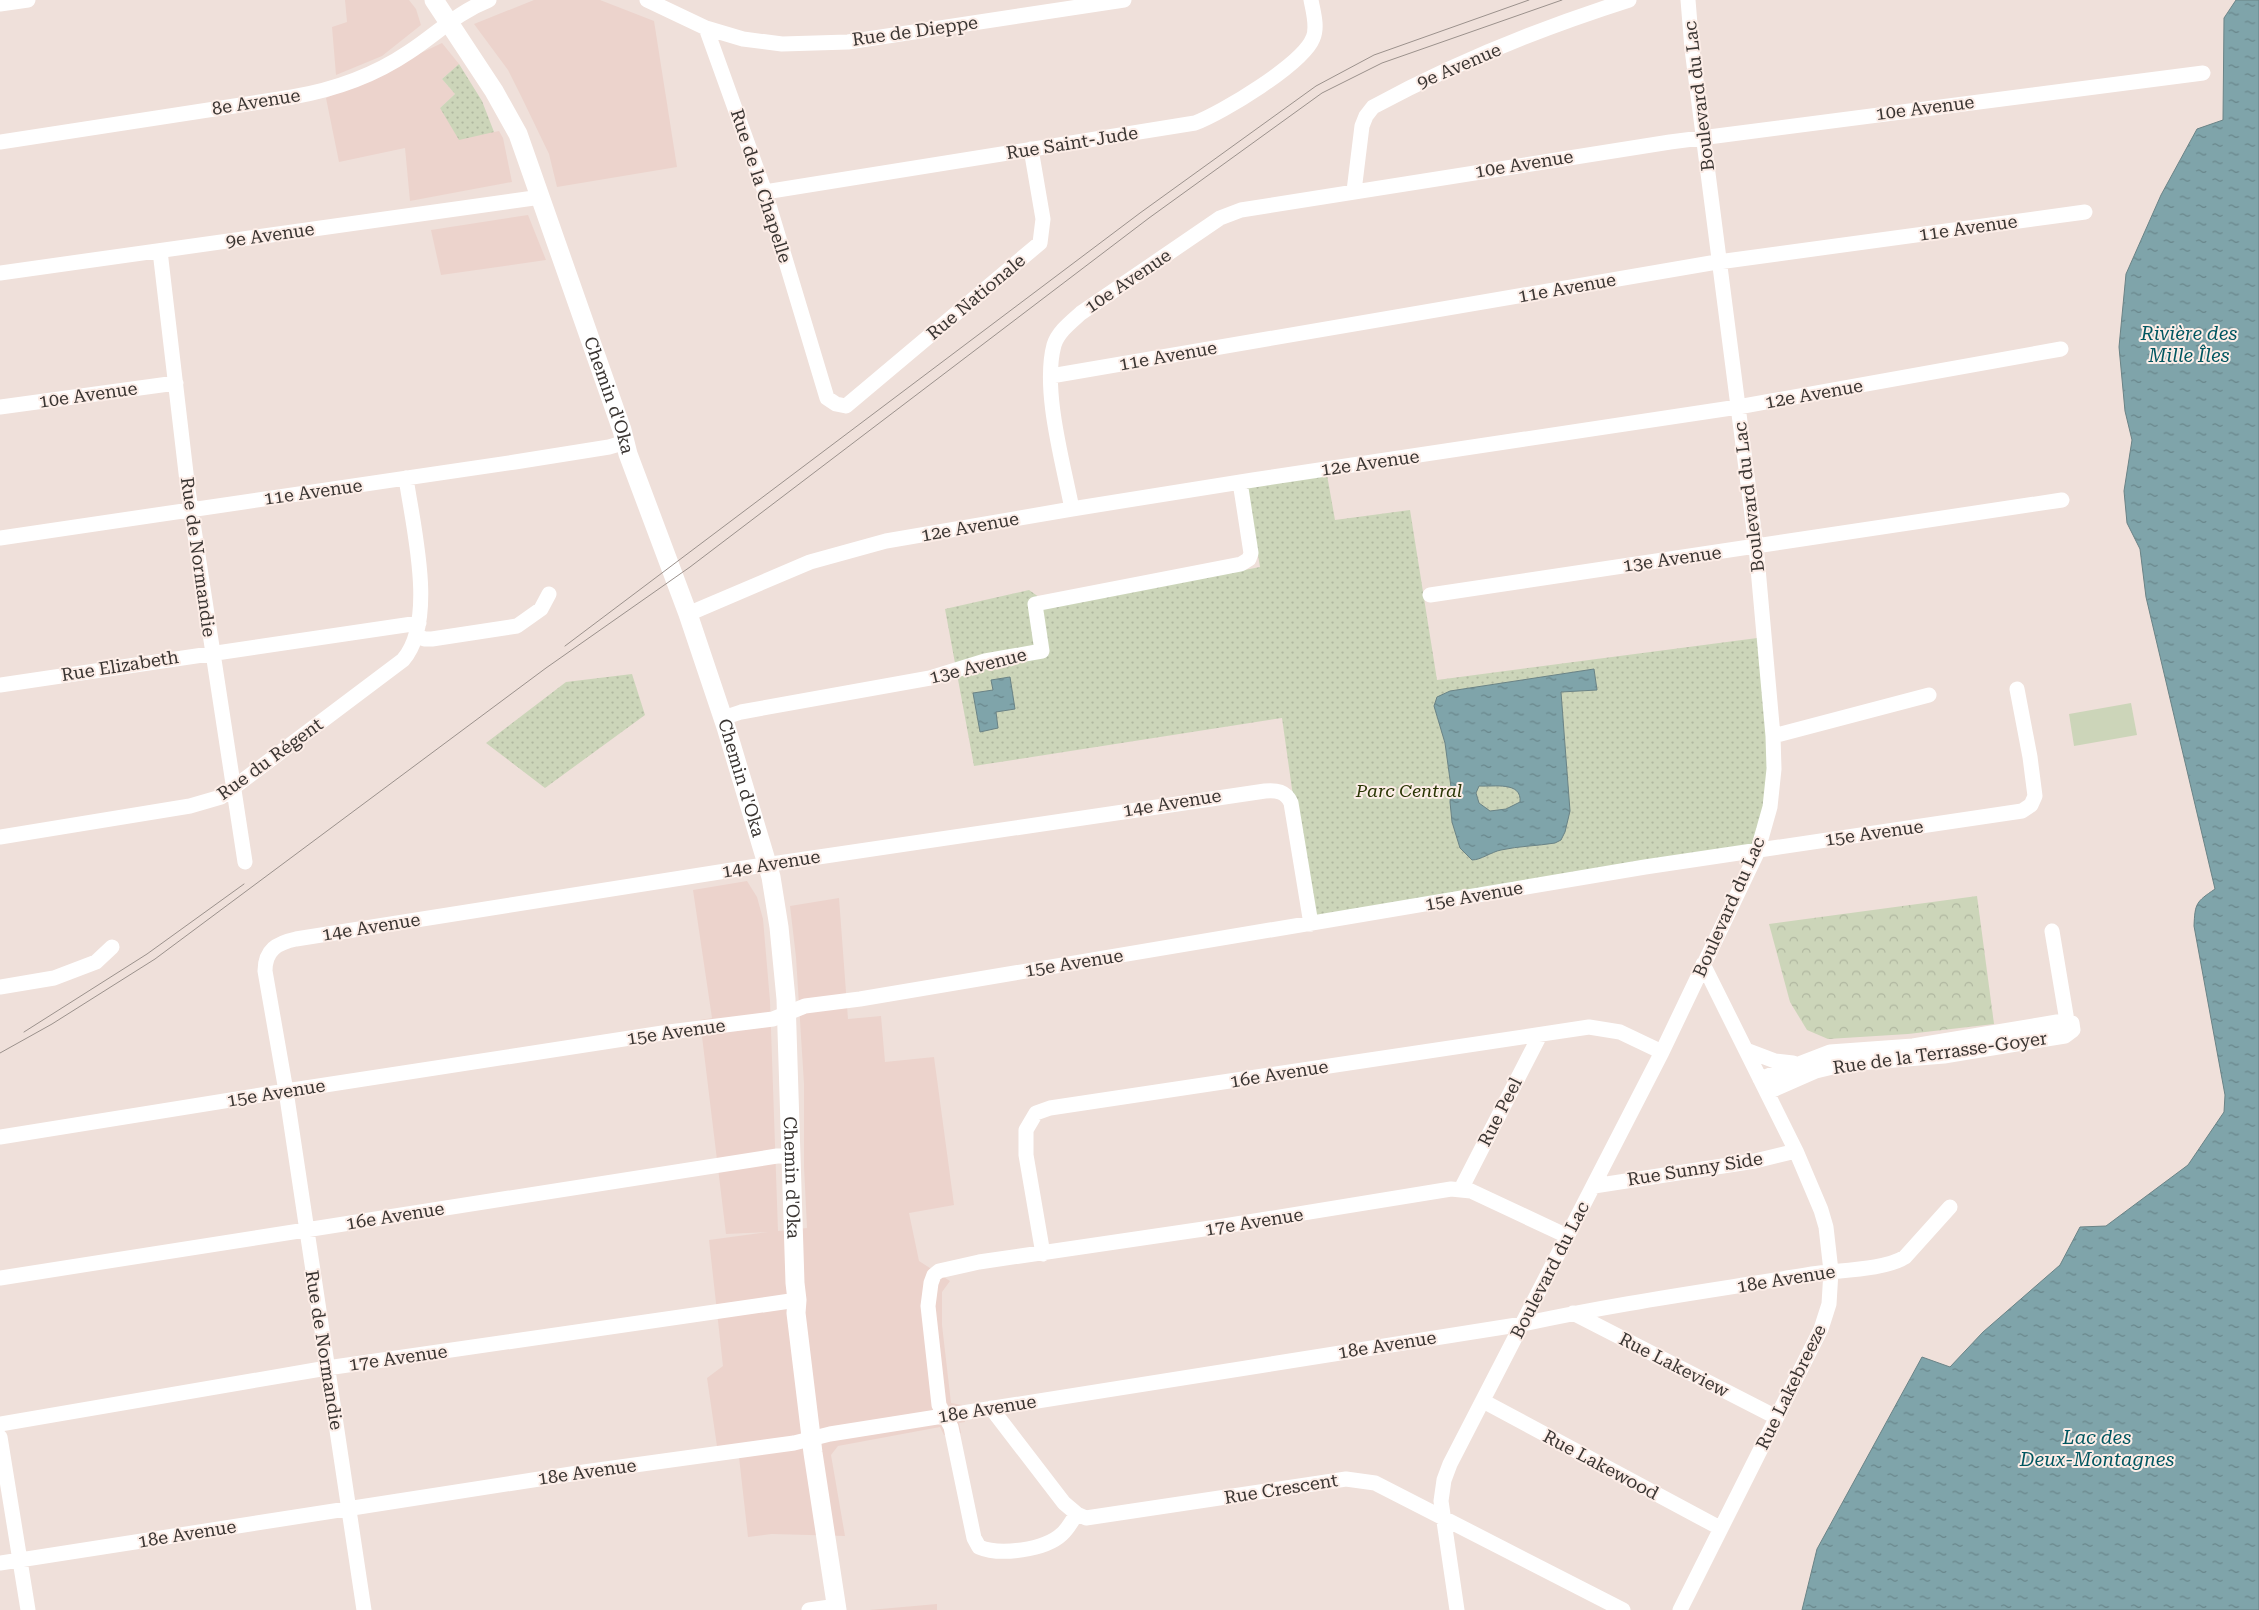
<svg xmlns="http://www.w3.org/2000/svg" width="2259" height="1610" font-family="'Roboto Serif',serif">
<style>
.commercial{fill:#ecd3cc}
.green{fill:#ccd5b9}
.forest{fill:url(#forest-crowns)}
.park{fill:url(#park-dots)}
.water{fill:url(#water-ripples);stroke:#6a8386;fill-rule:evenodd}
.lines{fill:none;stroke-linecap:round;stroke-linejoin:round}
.minor{stroke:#fff;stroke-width:15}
.major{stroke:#fff;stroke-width:19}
.tram{stroke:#9b918c;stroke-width:1}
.labels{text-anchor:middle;stroke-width:4;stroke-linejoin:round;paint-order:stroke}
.street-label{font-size:18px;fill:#3a3532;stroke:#fcede7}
.park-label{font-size:18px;font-style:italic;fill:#293504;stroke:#fcede7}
.water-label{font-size:19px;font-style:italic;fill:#005660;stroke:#fcede7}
</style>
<defs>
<pattern id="forest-crowns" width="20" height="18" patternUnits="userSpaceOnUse" patternTransform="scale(1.25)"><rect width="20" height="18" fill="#ccd5b9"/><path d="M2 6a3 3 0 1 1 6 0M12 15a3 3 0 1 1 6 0" fill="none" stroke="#b0b7a0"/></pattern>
<pattern id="park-dots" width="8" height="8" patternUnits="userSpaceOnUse" patternTransform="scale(1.25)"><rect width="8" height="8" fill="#ccd5b9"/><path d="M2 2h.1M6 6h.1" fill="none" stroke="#b0b7a0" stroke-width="1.8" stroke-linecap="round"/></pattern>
<pattern id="water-ripples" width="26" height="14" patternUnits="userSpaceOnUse" patternTransform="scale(1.25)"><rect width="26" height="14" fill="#7fa4aa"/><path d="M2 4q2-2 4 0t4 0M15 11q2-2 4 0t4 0" fill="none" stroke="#69868b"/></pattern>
</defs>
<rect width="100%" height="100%" fill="#efe0da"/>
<path class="commercial" d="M345 0H409L416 9 421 25 382 56 336 75 332 27 347 22Z
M534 0H600L654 21 677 167 557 187 549 154 522 98 508 70 474 24Z
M442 43 459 64 442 79 455 94 440 108 494 132 499 131 503 138 512 182 410 201 405 148 339 162 326 98Z
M528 215 546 260 441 275 431 230Z
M747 881 757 897 763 919 770 1001 778 1231 807 1228 804 1167V1084L796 957 790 906 839 898 848 1019 881 1016 885 1062 934 1057 954 1205 909 1213 919 1261 950 1281 942 1292V1325L951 1403 962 1405 965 1422 959 1423 961 1433 944 1435 940 1427 838 1446 831 1455 845 1536 772 1534 748 1537 739 1457 719 1460 707 1378 723 1366 709 1240 768 1232 726 1234 700 1020 712 1018 693 890Z
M937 1604V1610H869Z"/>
<path class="green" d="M2131 703 2137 735 2074 746 2069 714Z"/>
<path class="forest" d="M1977 896 1994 1024 1908 1034 1828 1039 1807 1030 1790 1002 1769 924Z"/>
<path class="park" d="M459 64 482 101 494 132 459 140 440 108 455 94 442 79Z
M1327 475 1335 520 1410 510 1437 680 1765 637 1774 769 1762 848 1311 924 1282 718 974 766 945 609 1029 590 1053 607 1260 567 1247 487Z
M632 674 645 715 545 788 486 743 566 682Z"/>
<path class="water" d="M2236 0H2259V1610H1802L1817 1549 1922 1357 1950 1367 1983 1332 2060 1265 2080 1227 2106 1226 2188 1165 2224 1112 2225 1095 2194 926C2195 903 2196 902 2215 889L2146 597 2140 549 2127 523 2124 491 2132 440 2125 411 2119 347 2126 274 2161 195 2197 129 2223 120 2224 18Z
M1594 669 1597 690 1561 692 1570 811 1565 832 1561 840 1555 843C1537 846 1519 846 1501 850 1491 852 1481 860 1472 860L1460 848 1452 822 1450 802 1451 787 1445 743 1434 706 1437 697 1450 691ZM1479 786C1494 787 1522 781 1520 802L1506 809 1490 811 1479 803 1476 793Z
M1010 677 1015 709 996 712 998 728 980 732 973 693 993 690 991 680Z"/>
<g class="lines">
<path class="minor" d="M647 0 706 28 743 39 782 44 848 42 1124 0
M0 4 28 0
M706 28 765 192 827 398 836 404 846 406 1040 243 1043 219 1031 149
M0 142 292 97C333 90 375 75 409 52 438 33 456 13 489 0
M1354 191 1362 126 1366 116 1373 107C1454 63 1541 28 1629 0
M765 192 1195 123C1222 113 1303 64 1313 38 1318 27 1313 11 1311 0
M160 251 188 490 245 862
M0 273 541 197
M1051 376 1711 263 2085 212
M0 407 176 383
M1072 509C1063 462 1042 390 1054 345 1058 332 1071 322 1081 313L1220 218 1241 210 1670 142 2203 73
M0 538 515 462 609 447 626 442
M1430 595 2062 500
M688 614 810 562 886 541 1072 509 1253 480 1738 407 2061 349
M416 634 424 639H432L517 626 541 609 549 594
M0 685 419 623
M723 718 741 712 930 678 985 661 1042 651 1035 604 1241 564 1249 559 1251 553 1240 482
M1773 736 1929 695
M0 837 190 806 221 797 403 660C437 621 413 527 406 478
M2052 931 2067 1021
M0 987 54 978 96 962 112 947
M1746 1050 1775 1061 1793 1063
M1760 1079 1830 1052 1913 1046 2057 1022 2067 1021 2072 1023 2073 1030 2065 1036 1944 1056 1845 1064 1816 1071 1768 1092
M0 1137 286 1091 669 1032 773 1019 805 1006 860 999 1645 867 2022 811 2031 805 2035 796 2030 757 2017 689
M1594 1186 1755 1161 1796 1151
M1461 1189 1540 1035
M1043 1254 1026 1155V1130L1036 1113 1050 1108 1589 1027 1620 1032 1662 1052
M0 1278 777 1156H790
M1573 1313 1776 1417
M1483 1401 1720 1528
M991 1408 1064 1503 1077 1514 1086 1518 1346 1479 1375 1483 1623 1610
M0 1424 327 1368 797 1300
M0 1437 28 1610
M1077 1514C1072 1520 1068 1529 1062 1534 1045 1550 1000 1556 979 1547L974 1538 951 1427 939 1405 928 1306 931 1283 934 1275 939 1271 979 1262 1224 1226 1451 1189 1471 1191 1567 1236
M0 1563 584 1472 794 1443 830 1434 1523 1324C1618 1303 1715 1290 1812 1274 1837 1270 1885 1270 1905 1257L1950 1207
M364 1610 286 1091 265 971C265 950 277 943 296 939L751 867 1265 791C1276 790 1286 791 1291 803L1311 924
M809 1610 837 1606
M1457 1610 1441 1501 1444 1480 1450 1464 1662 1052 1757 853 1770 807 1774 769 1773 736 1756 546 1692 49 1688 0
M1680 1610 1821 1329 1829 1304 1831 1271 1826 1227 1821 1210 1796 1151 1703 964"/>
<path class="major" id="s1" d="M434 0 494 91 518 134 622 430 628 454 688 614 726 727 771 877 779 927 786 999 795 1283 797 1300 796 1313 813 1453 837 1610"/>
<path class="tram" d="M565 646 1140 213 1316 86 1374 55 1529 0
M24 1032 147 954 244 884
M0 1053 52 1024 155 959 546 668 690 567 1149 218 1322 93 1382 63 1562 0"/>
</g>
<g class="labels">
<g class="street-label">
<text transform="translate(915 31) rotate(-8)" y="6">Rue de Dieppe</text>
<text transform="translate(1459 66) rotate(-23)" y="6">9e Avenue</text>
<text transform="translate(1699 96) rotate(-97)" y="6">Boulevard du Lac</text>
<text transform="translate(256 102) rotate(-9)" y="6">8e Avenue</text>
<text transform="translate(1925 108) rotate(-7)" y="6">10e Avenue</text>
<text transform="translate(1072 143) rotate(-9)" y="6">Rue Saint-Jude</text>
<text transform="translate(1524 164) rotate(-9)" y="6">10e Avenue</text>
<text transform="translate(761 186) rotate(72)" y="6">Rue de la Chapelle</text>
<text transform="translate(1968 228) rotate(-8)" y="6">11e Avenue</text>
<text transform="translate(270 235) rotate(-8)" y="6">9e Avenue</text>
<text transform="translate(1128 281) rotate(-34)" y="6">10e Avenue</text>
<text transform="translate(1567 288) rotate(-10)" y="6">11e Avenue</text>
<text transform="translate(976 297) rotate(-40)" y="6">Rue Nationale</text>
<text transform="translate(1168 356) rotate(-10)" y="6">11e Avenue</text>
<text transform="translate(1814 394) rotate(-10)" y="6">12e Avenue</text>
<text transform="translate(88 395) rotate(-8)" y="6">10e Avenue</text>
<text dy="6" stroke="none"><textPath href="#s1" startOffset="435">Chemin d'Oka</textPath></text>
<text transform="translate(1370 463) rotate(-8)" y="6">12e Avenue</text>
<text transform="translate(313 492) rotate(-8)" y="6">11e Avenue</text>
<text transform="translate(1749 497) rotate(-97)" y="6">Boulevard du Lac</text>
<text transform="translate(970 527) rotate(-10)" y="6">12e Avenue</text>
<text transform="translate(198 557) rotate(82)" y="6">Rue de Normandie</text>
<text transform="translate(1672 559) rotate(-8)" y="6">13e Avenue</text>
<text transform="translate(120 666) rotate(-9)" y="6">Rue Elizabeth</text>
<text transform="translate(978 666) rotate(-14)" y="6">13e Avenue</text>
<text transform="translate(270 759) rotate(-36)" y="6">Rue du Régent</text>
<text dy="6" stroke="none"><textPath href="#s1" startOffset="840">Chemin d'Oka</textPath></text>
<text transform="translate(1172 803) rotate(-9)" y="6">14e Avenue</text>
<text transform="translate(1874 833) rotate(-8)" y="6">15e Avenue</text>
<text transform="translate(771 864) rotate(-9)" y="6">14e Avenue</text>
<text transform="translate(1474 896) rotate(-10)" y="6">15e Avenue</text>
<text transform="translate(1729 907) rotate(-66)" y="6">Boulevard du Lac</text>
<text transform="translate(371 927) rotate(-9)" y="6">14e Avenue</text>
<text transform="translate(1074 963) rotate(-9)" y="6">15e Avenue</text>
<text transform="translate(676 1032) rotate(-8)" y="6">15e Avenue</text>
<text transform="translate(1940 1053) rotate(-8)" y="6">Rue de la Terrasse-Goyer</text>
<text transform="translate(1279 1074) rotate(-9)" y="6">16e Avenue</text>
<text transform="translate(276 1093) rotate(-9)" y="6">15e Avenue</text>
<text transform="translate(1500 1112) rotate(-63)" y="6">Rue Peel</text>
<text transform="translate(1695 1169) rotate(-9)" y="6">Rue Sunny Side</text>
<text dy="6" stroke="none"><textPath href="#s1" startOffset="1245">Chemin d'Oka</textPath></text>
<text transform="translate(395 1216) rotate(-9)" y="6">16e Avenue</text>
<text transform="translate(1254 1222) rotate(-9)" y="6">17e Avenue</text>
<text transform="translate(1550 1270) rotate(-63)" y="6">Boulevard du Lac</text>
<text transform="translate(1786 1279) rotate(-9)" y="6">18e Avenue</text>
<text transform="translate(1387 1345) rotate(-9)" y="6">18e Avenue</text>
<text transform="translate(324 1350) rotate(81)" y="6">Rue de Normandie</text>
<text transform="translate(398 1358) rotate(-8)" y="6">17e Avenue</text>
<text transform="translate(1674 1365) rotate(27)" y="6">Rue Lakeview</text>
<text transform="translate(1791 1387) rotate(-64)" y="6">Rue Lakebreeze</text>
<text transform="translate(987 1409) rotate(-9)" y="6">18e Avenue</text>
<text transform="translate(1601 1465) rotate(28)" y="6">Rue Lakewood</text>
<text transform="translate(587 1472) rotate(-8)" y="6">18e Avenue</text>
<text transform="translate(1281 1489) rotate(-9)" y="6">Rue Crescent</text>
<text transform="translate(187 1534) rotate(-9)" y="6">18e Avenue</text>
</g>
<g class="park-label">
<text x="1409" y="797">Parc Central</text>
</g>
<g class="water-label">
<text x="2189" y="340">Rivière des<tspan x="2189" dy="22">Mille Îles</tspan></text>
<text x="2097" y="1444">Lac des<tspan x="2097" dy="22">Deux-Montagnes</tspan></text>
</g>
</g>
</svg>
